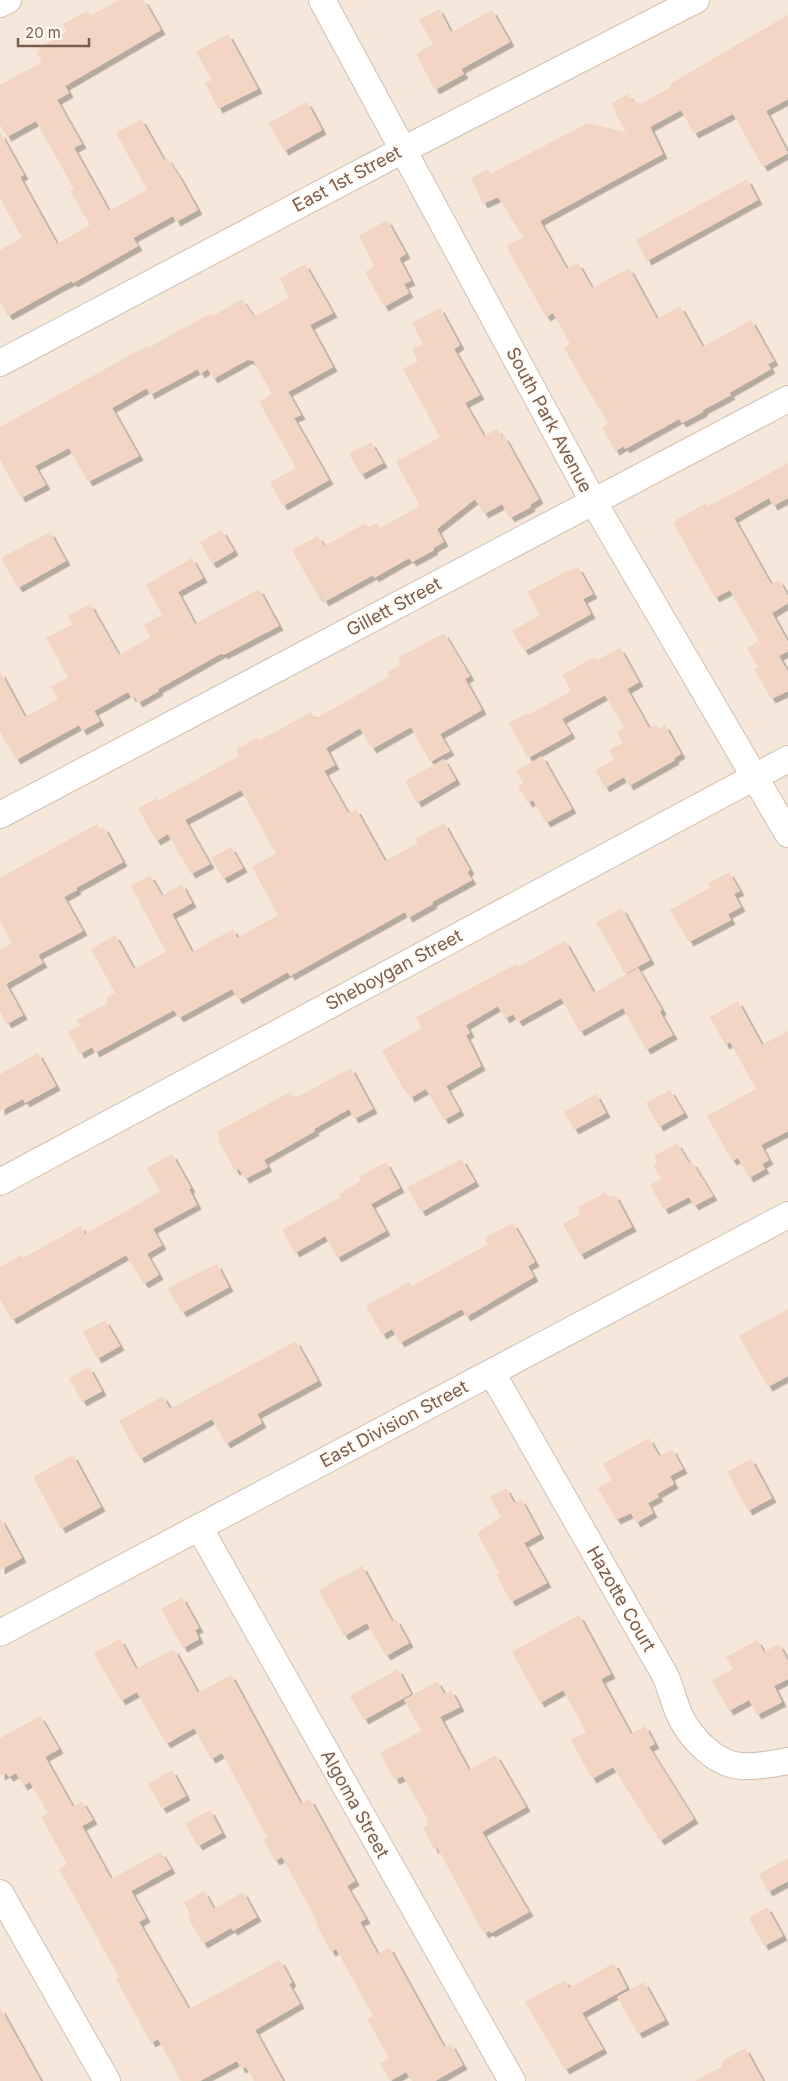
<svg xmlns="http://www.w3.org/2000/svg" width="788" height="2081" font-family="Inter,sans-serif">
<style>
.residential{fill:#f5e8da}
.building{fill:#f3d5c3;filter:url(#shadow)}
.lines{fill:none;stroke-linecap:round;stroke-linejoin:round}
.minor-casing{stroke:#d1beb0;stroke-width:28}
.minor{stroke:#fff;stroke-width:26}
.labels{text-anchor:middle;stroke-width:4;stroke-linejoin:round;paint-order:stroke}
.street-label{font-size:18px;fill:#7a5c4d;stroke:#fffaf3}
</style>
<defs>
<filter id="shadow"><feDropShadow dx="4.5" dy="4.5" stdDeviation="0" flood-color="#0004"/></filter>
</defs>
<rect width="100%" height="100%" fill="#fdf6ec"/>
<path class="residential" d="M0 0H788V2081H0Z"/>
<path class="building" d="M119 0H144L161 30 65 86 69 93 57 100 82 144 74 148 109 211 147 190 116 133 141 119 164 160 167 158 179 176 198 210 176 222 173 216 133 238 138 246 73 283 72 281 60 287 8 316 0 302V250L22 238 0 198V132L24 175 20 177 57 244 90 225 70 191 74 189 36 121 7 137 0 125V85L42 62 37 53 40 51 38 48 67 32 63 24 87 11 90 16Z
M439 9 451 32 492 10 510 42 461 69 464 74 435 90 416 54 433 44 419 20Z
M788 15V99L766 111 788 153 763 167 733 114 694 134 681 110 650 127 663 154 540 221 567 269 578 263 592 288 629 268 657 319 680 306 703 347 751 320 774 361 768 364 771 369 729 393 731 395 703 410V412L682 423 679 419 625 449 624 446 615 451 602 427 608 424 564 348 570 344 553 313 546 317 506 246 523 237 498 197 483 204 471 178 488 169 490 174 588 123 626 132 614 111 616 110 612 103 628 94 632 101 635 99 639 105 671 87 670 84Z
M228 34 258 89 218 109 205 83 212 80 196 52Z
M307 102 322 130 284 151 269 123Z
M747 179 758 200 647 261 636 240Z
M387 220 406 254 399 258 411 281 404 284 409 293 384 307 365 272 374 266 359 236Z
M305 264 333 313 310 325 333 367 288 392 301 415 294 418 329 480 283 506 270 482 296 468 259 402 272 394 253 360 250 361 249 359 213 379 208 369 200 374 198 369 150 395 147 388 112 408 139 456 88 482 69 448 35 466 46 485 21 498 0 460V427L147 346 148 348 211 313 213 316 242 299 254 317 289 298 280 278Z
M440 308 460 345 454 349 480 395 465 403 484 436 497 429 502 437 504 436 539 499 530 505 531 507 510 518 502 504 484 514 475 499 437 529 444 542 433 548 434 550 412 562 409 558 374 578 373 575 324 602 321 596 319 598 292 550 318 536 324 546 366 523 368 527 377 523 380 528 420 506 396 462 440 437 403 369 418 361 412 350 423 344 412 323Z
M371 442 383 463 361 475 349 454Z
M788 463V498L773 506 769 498 734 518 771 584 779 580 788 596V603L772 613 788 642V651L779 656 788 672V691L771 699 754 669 758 667 747 648 759 641 730 590 715 598 673 522 706 503 708 506 735 492Z
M222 530 234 551 212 564 200 542Z
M50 532 66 561 18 588 1 558Z
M192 558 203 578 178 592 195 624 259 589 279 626 223 655 222 653 158 689 159 691 138 703 135 697 132 698 128 692 94 711 100 721 82 731 79 725 16 760 0 732V671L25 717 58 699 51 687 68 677 46 638 73 624 68 616 90 604 119 655 151 637 144 625 162 615 146 585Z
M578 567 593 594 583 599 591 614 524 651 512 631 540 615 527 592 567 571 568 572Z
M444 633 470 676 465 679 482 710 440 734 450 751 430 762 411 727 372 749 360 728 326 748 335 765 324 771 348 813 356 809 385 861 418 843 415 839 444 823 470 870 467 872 472 880 432 902 433 904 408 918 405 912 290 976 288 972 238 1000 232 989 179 1018 174 1010 95 1053 92 1047 80 1054 68 1032 80 1025 77 1020 108 1003 106 998 115 993 91 949 115 935 134 969 166 952 131 886 150 875 162 896 182 884 192 903 172 914 192 952 233 929 237 938 278 915 252 867 276 854 241 790 185 820 210 864 191 874 168 834 156 841 138 808 157 798 158 801 239 756 236 750 258 737 260 740 311 712 315 719 389 677 387 673 401 664 398 658Z
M620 648 639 682 627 689 649 728 656 725 658 729 665 725 681 754 674 758 675 760 629 786 624 777 605 788 595 770 614 760 609 750 623 743 616 732 624 728 605 695 562 719 571 734 528 758 509 723 528 713 529 715 571 691 562 675 595 657 597 660Z
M542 756 572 809 546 823 533 800 528 803 518 786 523 783 516 771Z
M444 759 456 780 417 803 405 781Z
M97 824 100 829 104 827 123 862 76 888 77 890 64 897 83 931 38 955 43 963 6 984 23 1015 7 1024 0 1012V950L12 943 0 922V878Z
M231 847 243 868 223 879 211 858Z
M729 872 740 891 734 894 741 907 728 914 731 920 689 942 670 910 711 887 709 883Z
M622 908 650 960 625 974 596 922Z
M565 941 594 993 638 968 662 1010 660 1012 673 1035 646 1050 623 1008 580 1032 561 998 518 1022 513 1014 505 1019 498 1006 466 1025 470 1033 466 1035 481 1066 446 1086 460 1111 444 1120 426 1089 410 1098 406 1089 404 1090 382 1051 422 1028 416 1017 516 964 518 967Z
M738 1001 762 1045 788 1031V1131L761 1145 769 1160 762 1164 765 1169 749 1178 738 1158 732 1161 707 1116 756 1089 730 1042 725 1045 710 1017Z
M38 1053 56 1086 25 1103 23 1099 0 1111V1074Z
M351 1068 373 1109 354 1119 349 1109 314 1129 315 1131 264 1160 268 1167 245 1179 239 1169 235 1171 218 1139 220 1138 216 1132 290 1092 294 1099 297 1097Z
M670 1090 684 1113 659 1127 646 1103Z
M596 1094 606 1113 574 1130 564 1112Z
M677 1143 689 1163 692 1162 713 1196 694 1206 689 1197 664 1210 650 1185 661 1179 653 1165 657 1163 654 1156Z
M172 1154 191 1188 189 1189 197 1205 153 1229 162 1245 147 1254 159 1275 144 1284 126 1255 12 1320 0 1299V1267L21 1255 23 1258 81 1226 85 1234 160 1192 147 1168Z
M462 1159 475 1182 421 1212 407 1187Z
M386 1162 400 1188 371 1204 386 1231 337 1258 325 1236 295 1253 282 1230 341 1197 339 1194 361 1181 359 1177Z
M606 1192 609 1198 615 1195 632 1227 580 1255 563 1224 580 1214 577 1208Z
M513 1223 535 1262 528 1266 534 1277 466 1317 462 1309 400 1343 392 1329 382 1335 366 1306 409 1282 412 1286 488 1244 484 1238Z
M217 1264 229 1287 182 1313 168 1288Z
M788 1309V1376L768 1387 739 1336Z
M105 1320 120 1346 97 1359 83 1332Z
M296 1341 318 1381 257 1414 262 1423 226 1444 212 1419 140 1459 119 1421 163 1396 170 1409Z
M89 1367 102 1391 82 1402 69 1378Z
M649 1438 659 1456 672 1449 683 1469 670 1476 674 1484 657 1494 659 1497 648 1503 653 1513 636 1523 631 1513 616 1520 598 1488 612 1480 603 1464Z
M73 1455 101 1507 61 1529 33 1477Z
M751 1459 772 1498 748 1511 727 1472Z
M506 1488 514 1503 521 1499 540 1534 524 1543 547 1583 511 1602 496 1574 499 1573 477 1533 501 1517 490 1497Z
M0 1517 22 1558 0 1570Z
M362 1566 392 1621 396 1619 409 1643 386 1656 367 1623 344 1636 319 1590Z
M182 1597 199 1628 195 1630 199 1639 183 1648 161 1609Z
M579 1615 611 1674 601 1679 631 1734 645 1726 655 1744 649 1747 694 1819 660 1841 613 1767 592 1779 571 1740 586 1732 563 1690 540 1703 512 1652Z
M120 1639 136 1669 174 1649 198 1693 231 1675 301 1804 310 1799 355 1881 347 1886 366 1919 360 1922 378 1954 389 1947 444 2047 451 2044 463 2065 435 2081H412L406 2072 390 2081 380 2063 389 2058 367 2019 373 2016 336 1949 331 1952 315 1922 317 1921 282 1857 275 1861 263 1839 267 1837 222 1753 211 1759 194 1728 166 1744 137 1692 121 1701 94 1653Z
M757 1640 764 1652 779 1644 788 1661V1679L774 1686 782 1702 757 1715 749 1700 729 1711 712 1681 733 1669 726 1657Z
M398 1669 411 1694 364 1720 350 1696Z
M437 1681 444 1694 451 1690 460 1707 440 1717 469 1770 496 1755 526 1807 482 1832 529 1912 491 1933 489 1931 484 1934 437 1847 434 1849 423 1828 428 1825 425 1821 428 1820 403 1776 395 1780 380 1753 421 1731 404 1700Z
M40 1716 59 1749 45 1757 73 1807 82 1801 93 1820 82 1826 111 1879 161 1852 171 1869 131 1891 146 1918 139 1922 189 2009 280 1960 292 1982 289 1984 300 2004 255 2030 283 2081H254L246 2067 241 2069 237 2061 200 2081H181L158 2039 151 2043 116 1979 119 1977 59 1869 67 1864 41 1817 48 1814 30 1782 23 1786 16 1773 9 1777 6 1773 0 1776V1738Z
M172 1770 186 1796 162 1809 148 1784Z
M210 1810 222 1833 198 1846 185 1824Z
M788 1858V1881L768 1892 759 1874Z
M204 1891 214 1909 243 1892 257 1917 233 1931 231 1928 203 1944 188 1918 191 1916 184 1903Z
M767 1907 783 1936 764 1946 749 1918Z
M614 1963 627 1988 582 2013 603 2049 565 2070 525 2002 565 1980 569 1988Z
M644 1982 665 2020 638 2034 617 1997Z
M0 2007 41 2081H0Z
M745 2048 763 2081H695L723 2066 721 2062Z"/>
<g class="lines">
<g class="minor-casing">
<path id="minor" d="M322 0 593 501 788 834
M0 4 8 0
M0 363 403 150 696 0
M0 815 788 399
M0 1182 788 759
M492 1373 665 1675C671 1688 674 1704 681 1718 692 1739 716 1765 742 1766 757 1767 773 1764 788 1761
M199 1527 512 2081
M0 1633 788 1215
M0 1893 107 2081"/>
</g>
<use href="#minor" class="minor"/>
</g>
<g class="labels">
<g class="street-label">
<text transform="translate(347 179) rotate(-28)" y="6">East 1st Street</text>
<text transform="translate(549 420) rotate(62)" y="6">South Park Avenue</text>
<text transform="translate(394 607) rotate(-28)" y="6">Gillett Street</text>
<text transform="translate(394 970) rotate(-28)" y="6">Sheboygan Street</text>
<text transform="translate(394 1424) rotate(-28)" y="6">East Division Street</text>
<text transform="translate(621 1599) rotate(60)" y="6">Hazotte Court</text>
<text transform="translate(355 1804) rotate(61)" y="6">Algoma Street</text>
</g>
</g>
<path d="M18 38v8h71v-8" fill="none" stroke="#7a5c4d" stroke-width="2.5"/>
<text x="25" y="38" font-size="15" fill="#7a5c4d" stroke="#fffaf3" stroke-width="4" paint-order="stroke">20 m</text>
</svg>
